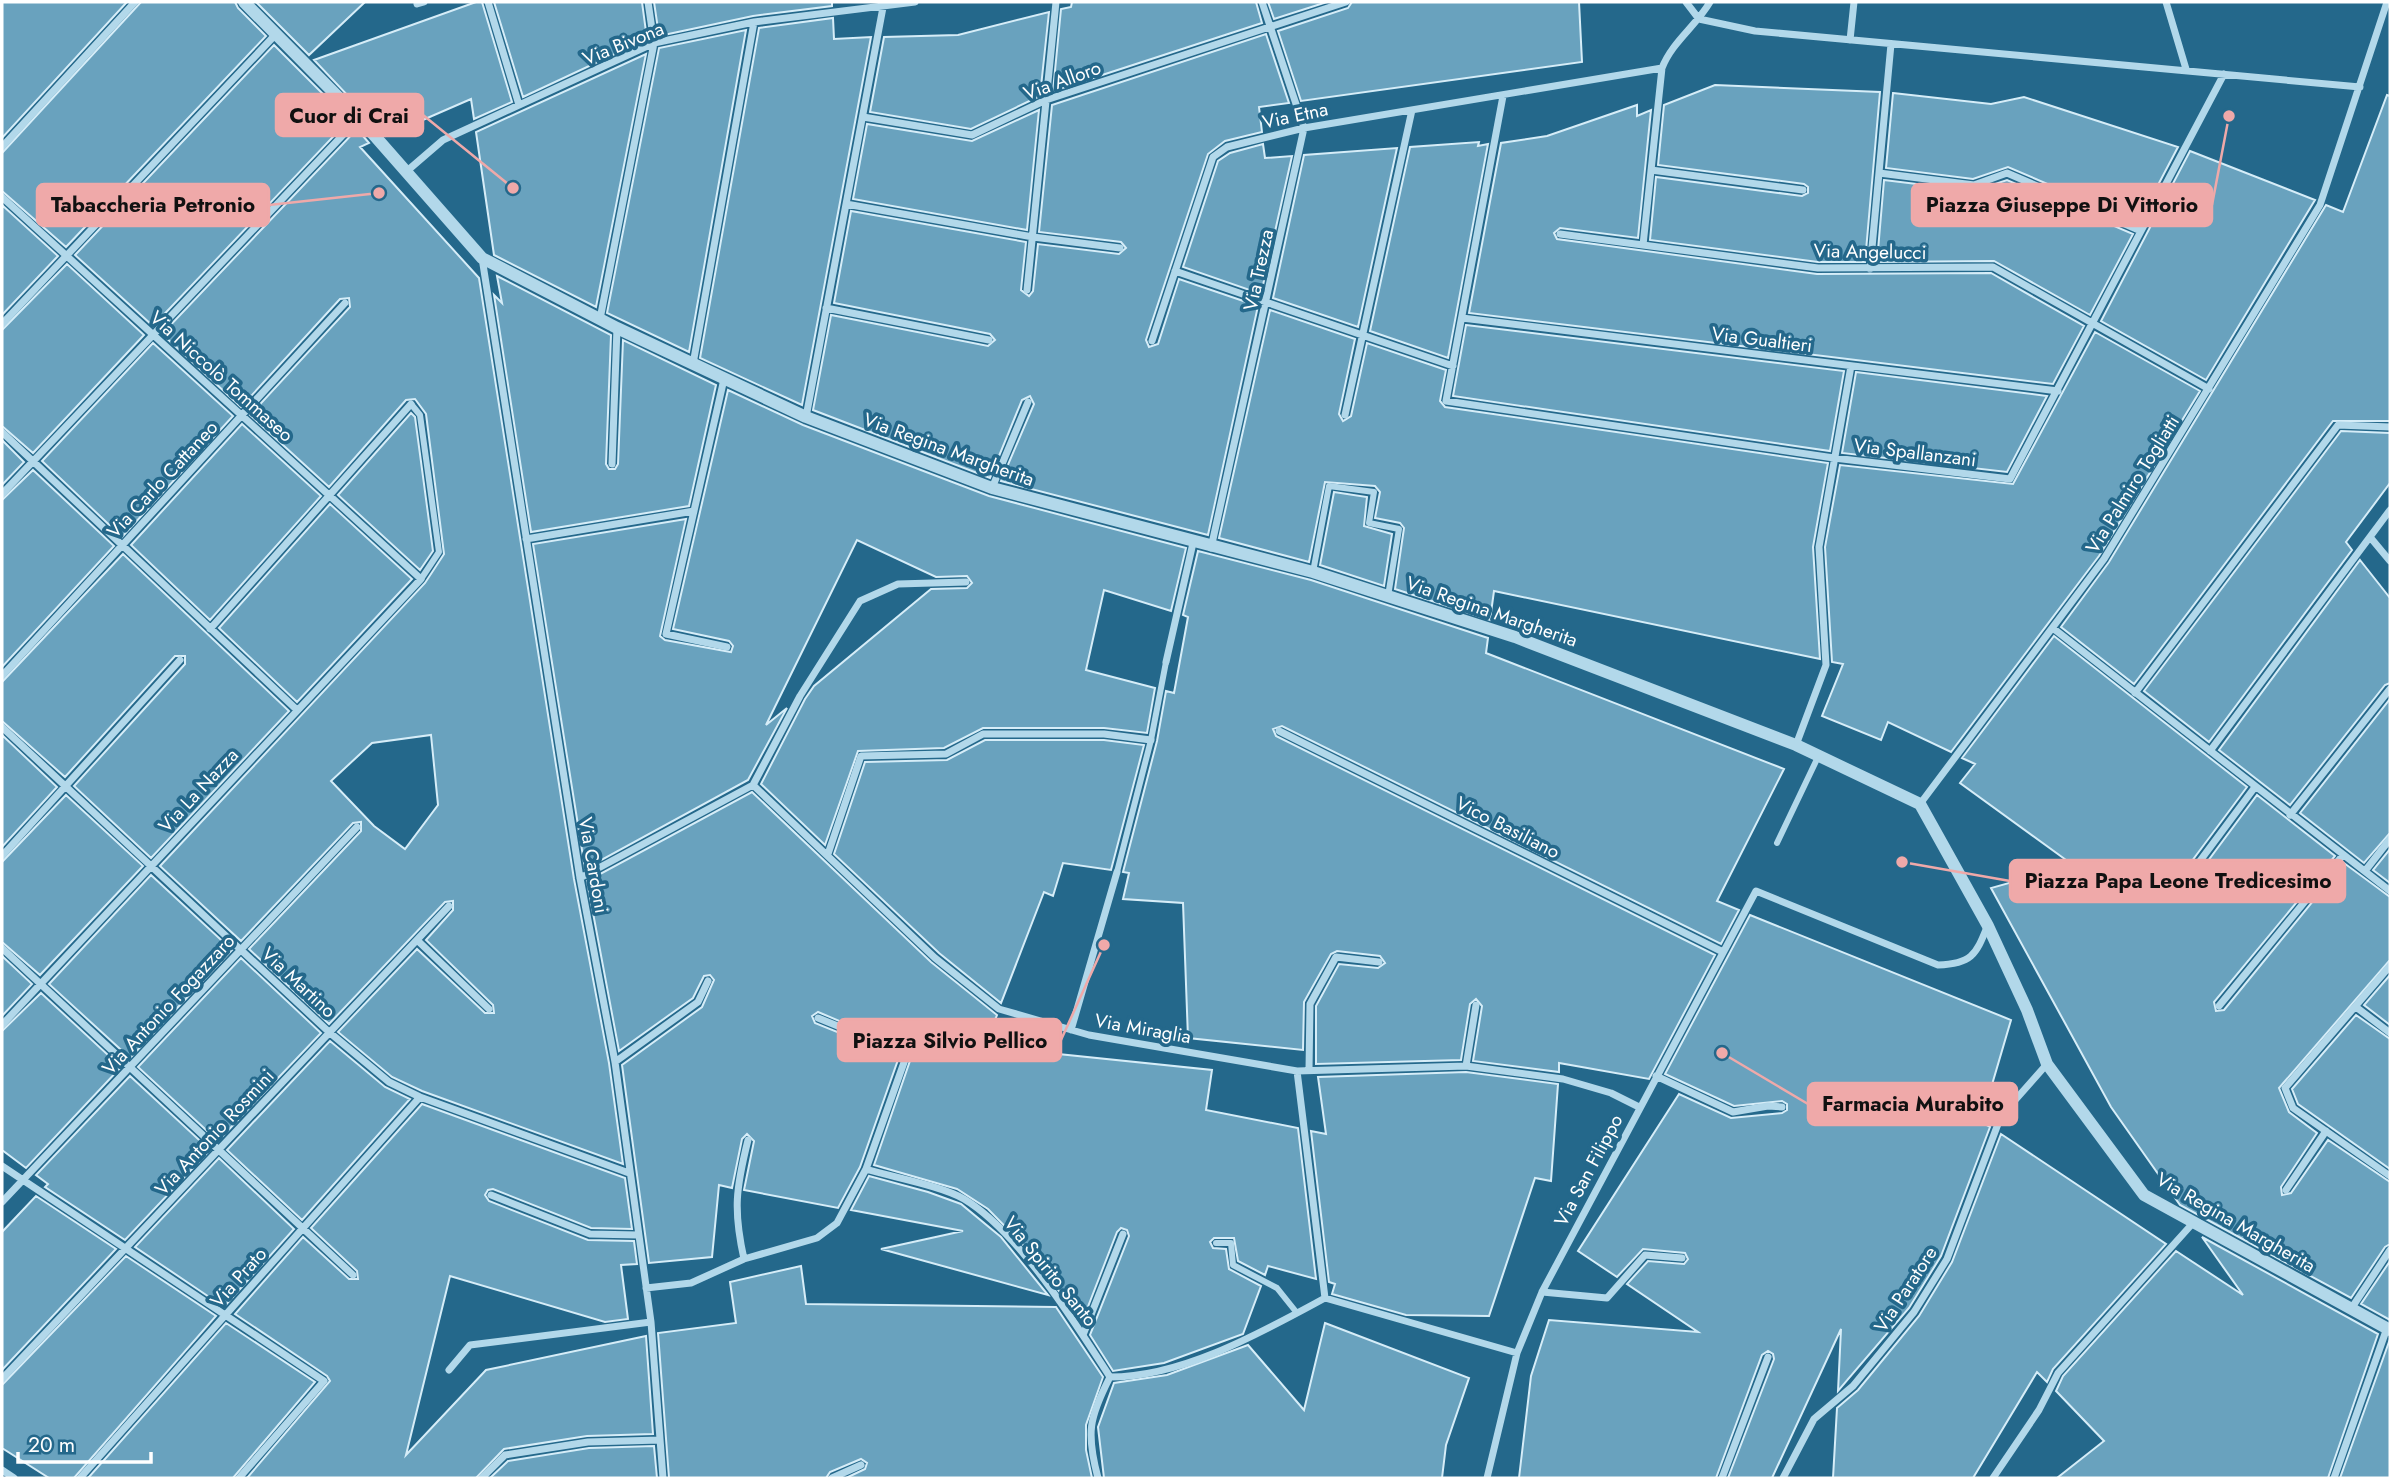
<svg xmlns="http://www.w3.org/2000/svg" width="2392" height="1480" font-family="Jost,sans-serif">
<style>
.building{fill:#69a2be;stroke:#d6edf8;stroke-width:2;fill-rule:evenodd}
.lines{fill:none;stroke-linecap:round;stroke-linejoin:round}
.pedestrian{stroke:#b2d8ea;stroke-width:6}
.minor{stroke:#b2d8ea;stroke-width:7}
.tertiary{stroke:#b2d8ea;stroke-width:12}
.labels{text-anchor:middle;stroke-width:7;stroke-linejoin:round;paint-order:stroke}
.street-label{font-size:19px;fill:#fff;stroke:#24688b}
.leader{fill:none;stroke:#efa9a9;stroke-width:2.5}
.callout-dot{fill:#efa9a9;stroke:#24688b;stroke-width:2.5}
.callout{fill:#efa9a9;stroke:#efa9a9;stroke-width:2.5}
.callout-label{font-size:21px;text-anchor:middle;font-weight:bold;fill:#111}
</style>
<rect width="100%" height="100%" fill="#24688b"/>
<path class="building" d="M2 2H127L2 138Z
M141 2H235L238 8 266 36 66 247 2 191V153Z
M256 2H365L309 55Z
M476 2H482L512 102 474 119 471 99 386 136 314 60Z
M494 2H642L647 39 523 97Z
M654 2H832V6L753 16 659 36Z
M1072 2H1256L1262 23 1053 91 1061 9 1071 7Z
M1268 2H1327L1274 19Z
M1352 2H1579L1582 62 1301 101 1278 31 1348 8Z
M1049 12 1040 96 971 129 870 112 884 37 958 35Z
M833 18 834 39 871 37 802 405 700 358 759 28Z
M746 30 689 352 607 313 659 48Z
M1266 34 1289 103 1259 107 1262 132 1225 141 1208 154 1146 340 1149 347 1158 344 1179 279 1258 306 1208 535 1001 481 1034 404 1030 396 1022 400 990 478 813 410 831 315 988 346 995 340 990 334 834 303 851 211 1026 242 1021 290 1029 296 1033 291 1038 244 1119 254 1126 248 1121 242 1039 232 1052 105Z
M274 45 349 120 153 326 75 255Z
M646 54 596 307 494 255 476 132Z
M1715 85 1880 92 1865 262H1818L1650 240 1656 177 1802 196 1808 193V187L1804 184 1658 165 1664 105Z
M1893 93 1991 104 2024 97 2178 147 2138 223 2008 167 1973 179 1886 168Z
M2387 95 2390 96V421H2333L2134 684 2061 627 2109 562 2326 205 2343 212Z
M1637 105V116L1651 110 1638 238 1560 228 1554 233 1557 239 1817 274 1991 273 2084 326 2053 384 1469 313 1501 143 1547 136Z
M1039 110 1027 230 853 199 867 124 972 141Z
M357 129 369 143 360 147 479 278 574 879 609 1063 623 1164 422 1091 392 1077 338 1032 417 949 485 1013H494L493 1005 426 940 453 910V901L445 902 329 1024 249 949 361 831V822L353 823 241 941 160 866 425 583 444 554 426 414 415 399 406 400 329 487 250 415 350 307 349 298 340 299 241 407 162 334ZM431 735 438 805 405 849 374 826 331 781 372 743Z
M1479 142 1478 146 1488 144 1448 358 1370 331 1410 147Z
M1263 144 1265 158 1292 156 1261 294 1183 267 1218 161 1230 153Z
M1397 148 1358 327 1273 298 1304 155Z
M2190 151 2315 200 2206 380 2101 321Z
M1884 180 1974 191 2007 180 2133 234 2090 315 1994 261 1877 262Z
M2 205 58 256 2 315Z
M67 264 144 335 33 453 2 426V330Z
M497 276 611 335 606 464 609 469H615L618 464 623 340 716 385 689 506 531 532 494 295 502 303Z
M1270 310 1355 339 1339 414 1343 421 1351 416 1367 343 1446 370 1440 401 1445 407 1828 463 1813 547 1820 659 1494 591 1490 620 1395 589 1404 528 1400 523 1375 518 1380 492 1375 486 1325 482 1309 562 1219 538Z
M1466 325 1844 371 1830 451 1453 396Z
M2095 332 2200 391 2099 556 1951 752 1888 722 1881 740 1822 716 1843 664 1832 662 1825 547 1840 465 2013 484Z
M153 343 233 416 122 537 42 461Z
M1856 372 2047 396 2007 472 1842 453Z
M728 390 803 425 989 496 1186 548 1171 611 1104 590 1086 670 1155 688 1147 733 1104 728H983L944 748 858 751 825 845 761 784 805 699 814 686 931 589 967 588 972 583 967 576 936 577 857 540 766 725 787 708 748 780 585 869 533 544 686 519 660 636 665 640 731 652 733 646 729 641 673 629Z
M411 413 415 417 433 551 420 570 338 495Z
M242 424 321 496 210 620 131 545Z
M2341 431 2390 433V483L2346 542 2352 550 2209 742 2144 691Z
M2 440 24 462 2 485Z
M33 470 114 546 2 667V500Z
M1334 492 1367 497 1364 526 1392 534 1384 586 1320 565Z
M330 504 412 579 297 702 219 628Z
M1198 551 1311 580 1488 638 1486 653 1784 769 1717 901 1739 910 1721 944 1282 726 1273 729 1276 736 1715 955 1649 1079 1559 1063V1072L1473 1061 1482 1006 1476 999 1470 1004 1461 1060 1316 1064V1006L1339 964 1378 968 1385 963 1380 956 1337 951 1331 954 1304 1002 1303 1050 1188 1038 1183 903 1123 899 1129 873 1123 872 1157 741 1166 691 1174 693 1188 617 1183 615Z
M123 554 289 711 151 858 74 786 185 664V656H175L65 777 2 721V682Z
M2360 560 2390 598V683L2385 685 2290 805 2219 750Z
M2054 636 2247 787 2180 877 2181 885H2190L2257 795 2335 856 2214 1002 2216 1011 2224 1010 2344 863 2390 897V960L2279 1088 2289 1112 2317 1133 2281 1187 2282 1195 2291 1193 2328 1140 2390 1182V1244L2385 1247 2351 1298 2180 1205 2111 1107 1991 888 2073 865 1960 783 1975 764 1962 758Z
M2390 699V833L2364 863 2300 813Z
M2 735 57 787 2 847Z
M985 740H1104L1144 745 1111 870 1063 863 1053 896 1044 892 1001 1003 939 953 834 854 865 762 947 760Z
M752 792 931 962 997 1015 991 1030 1039 1052 1212 1070 1206 1110 1298 1128 1316 1279 1268 1266 1265 1275 1238 1261 1234 1238H1214L1210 1242 1213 1248 1226 1249 1229 1269 1261 1286 1243 1334 1164 1363 1113 1371 1090 1335 1129 1236 1127 1230 1121 1228 1117 1232 1082 1322 1030 1252 988 1209 957 1189 874 1165 913 1052 818 1012 812 1016 815 1023 899 1057 860 1167 838 1208 744 1190 754 1141 747 1134 742 1139 732 1188 719 1185 712 1257 649 1263 622 1065 702 1007 714 980 710 975 704 976 693 998 619 1051 587 881Z
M66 795 143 866 40 975 2 942V862Z
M2390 849V883L2373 870Z
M151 875 232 950 130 1058 49 984Z
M1750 915 2011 1020 1981 1122 1990 1127 1941 1256 1909 1308 1838 1391 1841 1329 1772 1478H1728L1774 1359 1773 1354 1768 1351 1762 1355 1716 1478H1519L1531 1376 1549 1320 1698 1332 1627 1284 1648 1261 1684 1264 1688 1259 1685 1253 1643 1249 1617 1277 1578 1251 1679 1094 1731 1118 1782 1113 1787 1110V1104L1782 1101 1734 1106 1665 1074Z
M2 956 32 984 2 1016Z
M241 958 321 1033 218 1141 138 1067Z
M2390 975V1025L2364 1005Z
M41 993 121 1067 26 1168 2 1150V1031Z
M2356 1015 2390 1039V1169L2298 1104 2292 1089Z
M330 1041 385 1087 410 1099 302 1220 227 1150Z
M1466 1072 1558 1084 1551 1181 1535 1178 1489 1316 1406 1315 1332 1294 1335 1284 1329 1282 1311 1131 1326 1134 1318 1077Z
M130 1076 210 1150 125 1240 45 1187 48 1184 36 1175Z
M422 1104 625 1178 632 1229 591 1228 493 1189 488 1190 485 1195 489 1201 588 1240 634 1241 637 1264 621 1265 628 1319 605 1322 450 1276 406 1455 486 1370 646 1336 653 1434 587 1436 504 1449 476 1478H247L330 1381 327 1376 235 1314 303 1237 349 1279H358L357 1271 311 1228Z
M2001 1134 2166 1244 2053 1369 2047 1382 2037 1372 1973 1478H1833L1837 1408 1858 1390 1919 1316 1952 1262Z
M219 1158 294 1229 224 1307 135 1247Z
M869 1176 928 1192 961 1204 1001 1237 1048 1295 881 1249 963 1231 851 1210Z
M36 1196 116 1249 2 1370V1232Z
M2202 1237 2378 1334 2328 1478H2057L2104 1441 2056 1391 2063 1376 2176 1251 2243 1295Z
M126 1256 216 1316 74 1478H49L2 1448V1385Z
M2390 1261V1320L2361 1304Z
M801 1266 806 1304 1056 1307 1103 1377 1086 1425V1450L1092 1478H846L865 1469 867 1463 861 1459 830 1472 826 1478H669L658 1333 736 1323 730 1282Z
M226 1323 315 1382 233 1478H88Z
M1325 1323 1469 1378 1446 1445 1442 1478H1104L1098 1427 1114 1383 1167 1375 1248 1345 1304 1410Z
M2390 1339V1478H2340Z
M654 1446 657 1478H490L508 1461 589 1448Z"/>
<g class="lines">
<path class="pedestrian" d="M411 404 420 415 439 552 421 579
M1313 572 1329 486 1374 492 1369 523 1399 529 1388 596
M1777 843 1818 757
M1117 872 1151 740 1166 662
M1216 1243H1231L1233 1265 1277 1288 1297 1313"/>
<path class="minor" d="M488 2 519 105
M1686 2 1699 19 1755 31 2360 87
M1710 2C1696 26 1672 42 1662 68L1643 245 1818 268 1993 267 2209 389
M2166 2 2186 69
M417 4 424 2
M1850 40 1854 2
M1503 96 1446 401 1834 458 2010 479 2224 74
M863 117 972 135 1046 100 1346 2
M2 147 135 2
M1651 170 1803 190
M407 171 443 140 654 43 754 22 915 2
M1879 173 1974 185 2007 173 2141 231
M2 197 421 579 2 1025
M846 204 1033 237 1120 248
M1560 234 1643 245
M482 258 580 878 615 1062 651 1322 663 1478
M1870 269 1891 44
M1175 271 1453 366
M1027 290 1056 2
M826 308 989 340
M1462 318 2058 391
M600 319 654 43 648 2
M2 324 277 33
M1152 341 1213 157 1227 147 1304 128 1662 68
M693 364 754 22
M724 379 666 634 727 647
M1345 415 1412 110
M806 417 884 2
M2 432 296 709
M612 464 617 328
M992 488 1028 402
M2 494 359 118
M2370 537 2390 561
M526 539 694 511
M1211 548 1304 128 1262 2
M210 629 411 404
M2054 629 2390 891
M1166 662 1193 543
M2 676 345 303
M2135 693 2338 425 2390 427
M2 727 329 1032 389 1082 420 1097 629 1173
M1279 731 1723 952
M1796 745 1826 665 1819 547 1851 366
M2210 751 2390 510
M753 785 800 696 860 601 898 584 966 582
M1920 804 2104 559 2320 205 2387 2
M2290 815 2390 689
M828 854 861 756 946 754 983 734H1104L1151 740
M2 856 180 660
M2365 871 2390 839
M580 878 753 785 935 958 999 1009 1089 1035 1297 1071 1466 1066 1563 1079 1611 1093 1639 1107
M2185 881 2255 787
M417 940 489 1009
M2 948 353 1275
M2390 966 2285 1088 2293 1108 2390 1176
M2219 1006 2343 855
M2356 1007 2390 1033
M818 1018 907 1054 866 1169
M1071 1030 1117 872
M615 1062 698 1002 708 981
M1466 1066 1476 1005
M1309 1070 1310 1004 1336 957 1379 962
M1297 1071 1325 1298 1517 1353
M1656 1076 1733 1112 1768 1106 1782 1107
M2 1166 324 1381 239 1478
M2286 1190 2326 1131
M491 1195 590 1234 638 1235
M2 1202 357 827
M744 1259C733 1210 736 1188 748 1140
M646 1288 691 1283 744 1259 817 1238 837 1223 866 1169C892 1177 942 1186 964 1199 1019 1232 1075 1323 1110 1377 1089 1418 1086 1433 1098 1478
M1542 1292 1607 1298 1645 1255 1682 1258
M2351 1309 2390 1250
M1083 1335 1123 1234
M449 1370 470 1345 651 1322
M1110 1377C1183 1377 1262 1332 1325 1298
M2 1379 449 906
M2 1470 14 1478
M80 1478 420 1097
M482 1478 505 1455 588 1442 660 1440
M832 1478 861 1465
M1487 1478 1517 1353 1542 1292 1756 891 1938 965C1971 964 1976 955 1987 927
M1722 1478 1768 1357
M1783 1478 1814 1419 1853 1386 1914 1312 1947 1259 2001 1116 2047 1064
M1993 1478 2039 1410 2058 1373 2193 1223
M2334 1478 2387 1328"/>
<path class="tertiary" d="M244 2 359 118 482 258 617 328 806 417 992 488 1313 572 1515 637 1796 745 1920 804 1988 926 2027 1010 2047 1064 2144 1195 2390 1330"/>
</g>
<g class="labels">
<g class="street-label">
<text transform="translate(623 43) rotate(-22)" y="7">Via Bivona</text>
<text transform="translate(1062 80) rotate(-20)" y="7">Via Alloro</text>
<text transform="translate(1295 115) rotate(-12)" y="7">Via Etna</text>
<text transform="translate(1870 251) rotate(1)" y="7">Via Angelucci</text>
<text transform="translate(1258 270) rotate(-78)" y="7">Via Trezza</text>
<text transform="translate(1762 339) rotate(7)" y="7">Via Gualtieri</text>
<text transform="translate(222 376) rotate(42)" y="7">Via Niccolò Tommaseo</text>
<text transform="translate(949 449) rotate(20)" y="7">Via Regina Margherita</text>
<text transform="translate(1915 452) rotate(7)" y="7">Via Spallanzani</text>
<text transform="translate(162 479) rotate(-47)" y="7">Via Carlo Cattaneo</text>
<text transform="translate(2132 484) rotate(-58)" y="7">Via Palmiro Togliatti</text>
<text transform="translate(1492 611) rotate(19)" y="7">Via Regina Margherita</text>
<text transform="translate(198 790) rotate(-47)" y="7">Via La Nazza</text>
<text transform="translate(1508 827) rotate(27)" y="7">Vico Basiliano</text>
<text transform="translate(594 865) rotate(80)" y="7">Via Cardoni</text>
<text transform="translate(299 982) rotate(43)" y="7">Via Martino</text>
<text transform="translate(168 1004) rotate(-47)" y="7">Via Antonio Fogazzaro</text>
<text transform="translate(1143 1028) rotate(10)" y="7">Via Miraglia</text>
<text transform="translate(214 1132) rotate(-47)" y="7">Via Antonio Rosmini</text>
<text transform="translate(1588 1170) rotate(-62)" y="7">Via San Filippo</text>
<text transform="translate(2236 1222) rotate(30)" y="7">Via Regina Margherita</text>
<text transform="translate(1051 1271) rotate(51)" y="7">Via Spirito Santo</text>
<text transform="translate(238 1277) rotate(-48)" y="7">Via Prato</text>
<text transform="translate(1905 1289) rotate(-57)" y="7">Via Paratore</text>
</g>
</g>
<path class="leader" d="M513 188L423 115M2229 116L2212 205M379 193L269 205M1902 862L2010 881M1104 945L1061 1040M1722 1053L1808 1104"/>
<g class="callout-dot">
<circle cx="513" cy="188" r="7"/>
<circle cx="2229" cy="116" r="7"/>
<circle cx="379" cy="193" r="7"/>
<circle cx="1902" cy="862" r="7"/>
<circle cx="1104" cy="945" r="7"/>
<circle cx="1722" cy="1053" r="7"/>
</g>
<g class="callout">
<rect x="276" y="94" width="147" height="42" rx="7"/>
<rect x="1912" y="184" width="300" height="42" rx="7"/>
<rect x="37" y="184" width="232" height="42" rx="7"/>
<rect x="2010" y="860" width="335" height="42" rx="7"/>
<rect x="838" y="1019" width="223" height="42" rx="7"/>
<rect x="1808" y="1083" width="209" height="42" rx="7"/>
</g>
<g class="callout-label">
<text x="349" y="123">Cuor di Crai</text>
<text x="2062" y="212">Piazza Giuseppe Di Vittorio</text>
<text x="153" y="212">Tabaccheria Petronio</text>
<text x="2178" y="888">Piazza Papa Leone Tredicesimo</text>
<text x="950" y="1048">Piazza Silvio Pellico</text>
<text x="1913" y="1111">Farmacia Murabito</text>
</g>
<rect width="2392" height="1480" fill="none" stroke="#ffffff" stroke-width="7"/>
<path d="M18 1452v10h133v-10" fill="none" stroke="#ffffff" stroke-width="3.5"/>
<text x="28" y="1452" font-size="21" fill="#ffffff" stroke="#24688b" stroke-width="5" paint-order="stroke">20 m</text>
</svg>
